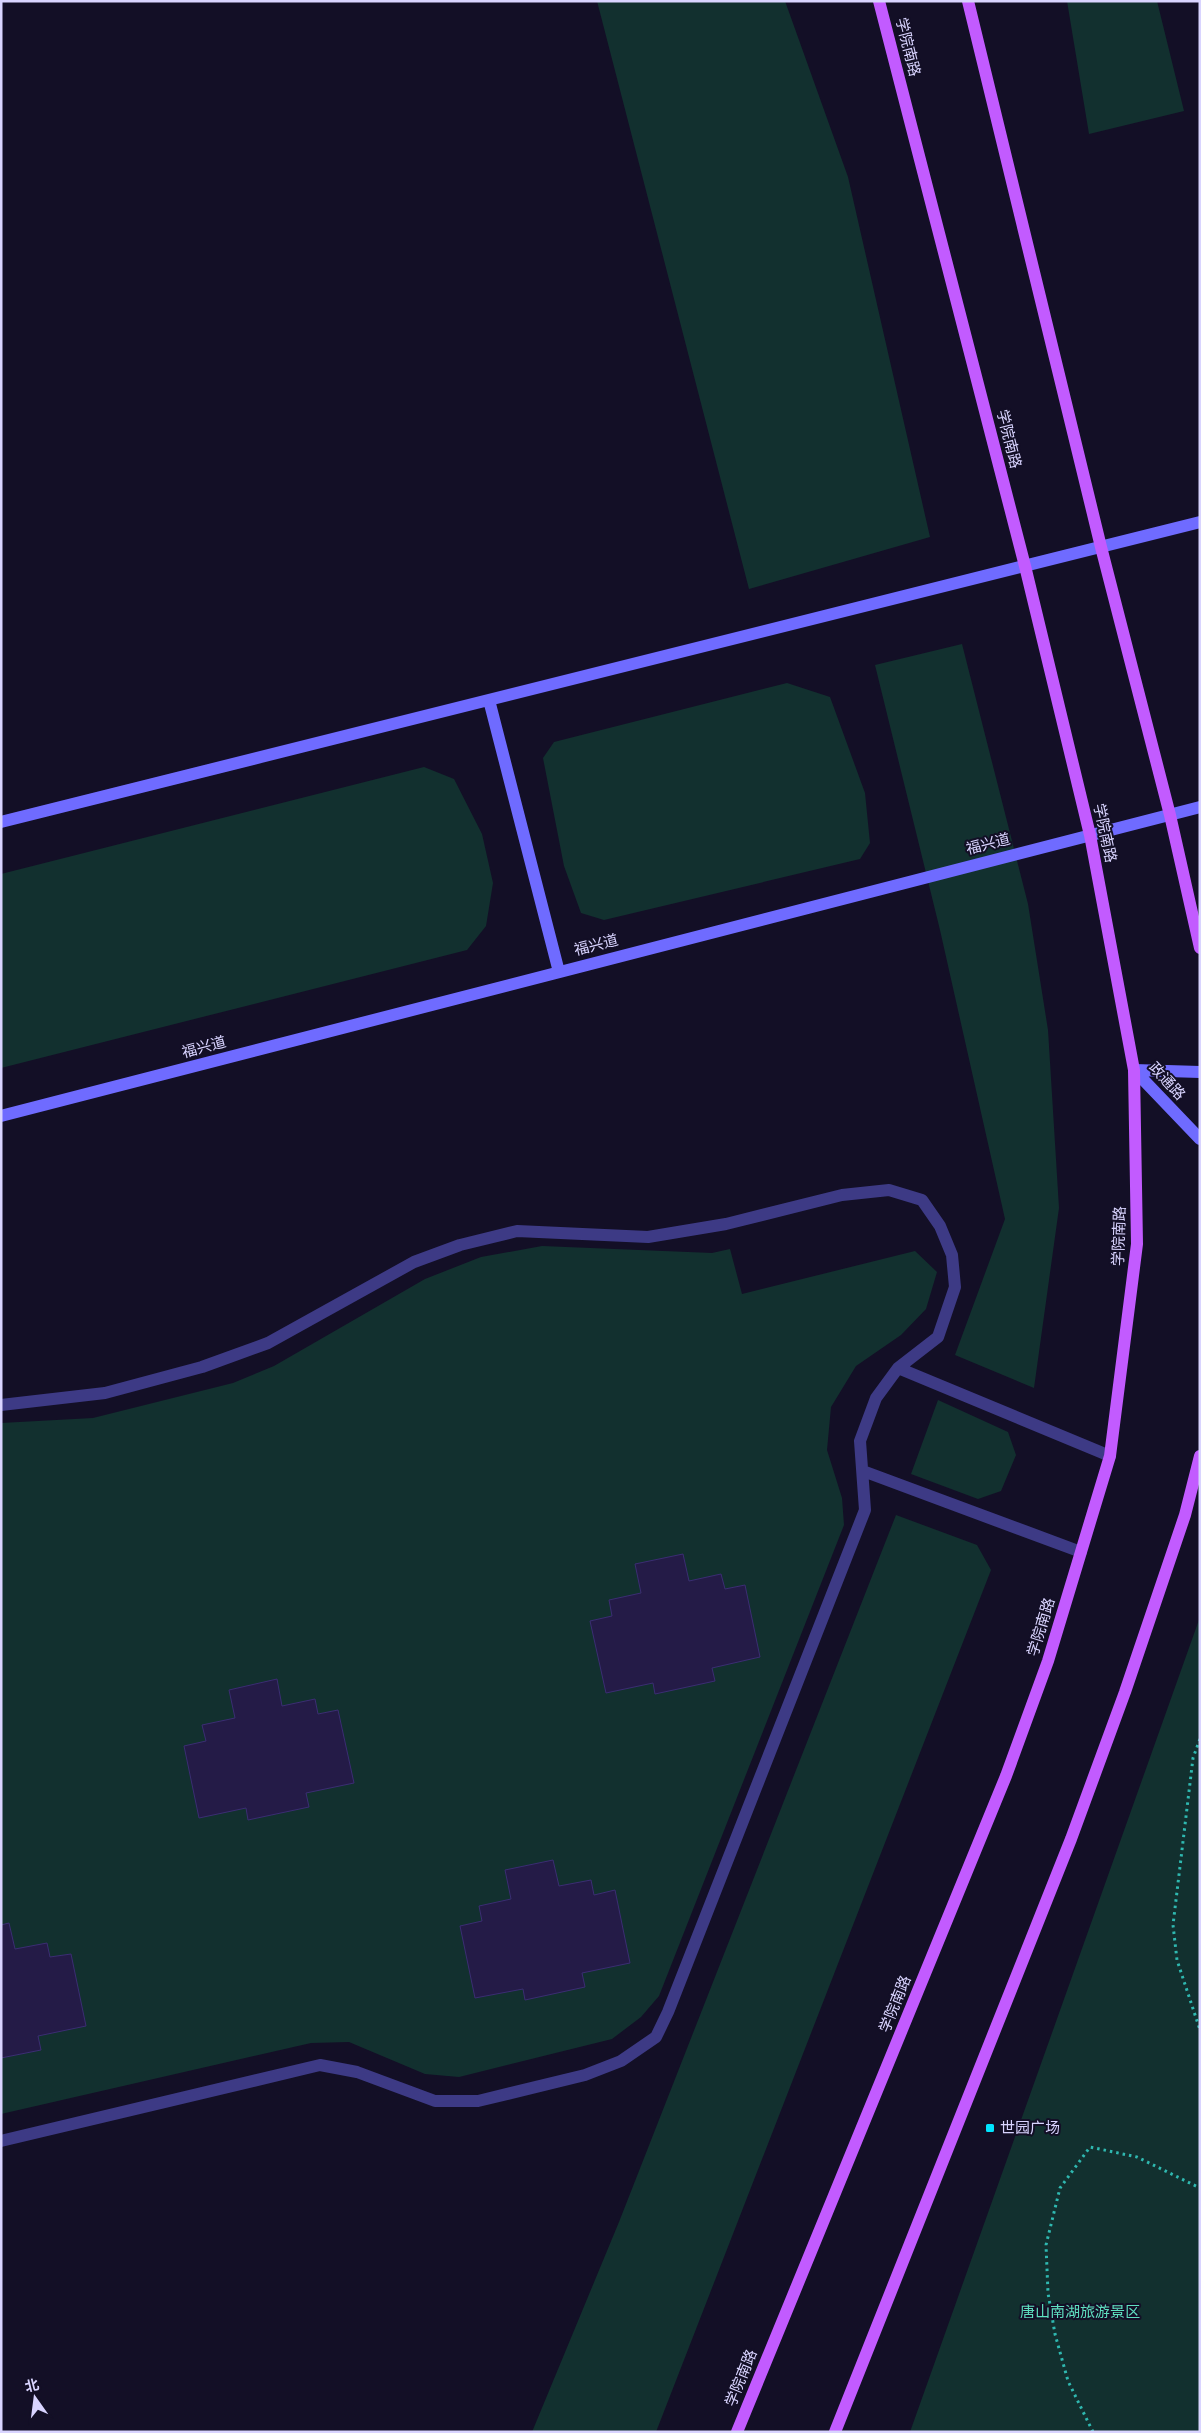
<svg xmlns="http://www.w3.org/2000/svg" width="1201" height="2433" font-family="Commissioner,'Noto Sans SC',sans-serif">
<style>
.green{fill:#12302f}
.building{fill:#241b47;stroke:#3b2d73}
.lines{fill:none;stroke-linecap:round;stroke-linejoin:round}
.path{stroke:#2fb8b0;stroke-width:3;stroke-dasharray:2.5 4;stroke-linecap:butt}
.lane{stroke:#3d3a85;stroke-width:12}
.secondary{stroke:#6f6bff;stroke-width:12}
.primary{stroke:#c25bff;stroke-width:12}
.poi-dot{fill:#00e5ff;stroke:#130f26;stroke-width:2}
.labels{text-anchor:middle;stroke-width:4;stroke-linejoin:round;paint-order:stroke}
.street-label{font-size:15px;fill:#d9d4ff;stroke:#130f26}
.poi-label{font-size:15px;fill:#d9d4ff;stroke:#130f26;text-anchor:start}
.park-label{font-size:15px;fill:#5fe0c0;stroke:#130f26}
</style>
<rect width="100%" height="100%" fill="#130f26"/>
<path class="green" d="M597 1H785L848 177 930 537 749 589Z
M1067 1H1157L1184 111 1089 134Z
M962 644 1028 904 1048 1030 1059 1208 1034 1388 955 1355 1005 1219 940 930 875 665Z
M787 683 830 697 865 793 870 843 860 859 604 920 581 913 564 866 543 758 554 742Z
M424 767 454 779 482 834 493 883 486 926 467 950 1 1068V874Z
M542 1246 712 1253 730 1249 742 1294 915 1251 937 1272 926 1309 901 1335 856 1366 831 1407 827 1450 842 1498 844 1525 659 1996 641 2017 612 2039 459 2077 425 2074 349 2042 311 2043 1 2114V1423L93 1418 233 1383 274 1366 425 1279 481 1257Z
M938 1400 1008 1432 1016 1455 1001 1491 978 1499 911 1474Z
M896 1515 977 1545 991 1570 656 2432H532L619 2222Z
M1200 1617V2432H910Z"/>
<path class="building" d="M683 1554 689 1581 721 1574 725 1589 745 1585 760 1657 712 1668 715 1681 655 1694 653 1683 606 1693 590 1621 612 1616 609 1600 641 1593 635 1564Z
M277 1679 282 1706 315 1699 318 1714 338 1710 354 1783 306 1793 309 1807 248 1820 246 1808 199 1818 184 1746 206 1741 202 1725 235 1718 229 1690Z
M553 1860 559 1886 591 1880 594 1895 615 1890 630 1963 582 1973 585 1987 525 2000 523 1989 475 1998 460 1926 482 1921 479 1906 511 1899 505 1870Z
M9 1923 15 1949 47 1943 50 1957 71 1954 86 2026 38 2036 41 2050 1 2058V1925Z"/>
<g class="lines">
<path class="path" d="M1200 1739 1193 1758 1173 1925 1177 1960 1200 2030
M1093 2432 1068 2381 1055 2334 1048 2293 1046 2245 1060 2188 1090 2147 1137 2157 1200 2188"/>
<path class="lane" d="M898 1368 1110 1456
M1 1405 105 1393 202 1367 268 1343 414 1262 460 1245 517 1231 648 1237 726 1224 842 1195 889 1190 922 1200 940 1226 952 1255 955 1287 938 1337 898 1368 876 1398 860 1441 865 1510 668 2012 656 2037 621 2061 585 2075 478 2101H435L357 2072 320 2065 1 2141
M863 1471 1081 1552"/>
<path class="secondary" d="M489 700 559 972
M1 822 1200 522
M1134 1070 1200 1139
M1134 1070 1200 1072
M1 1116 1200 807"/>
<path class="primary" d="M968 1 1101 547 1170 815 1200 948
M737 2432 1006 1776 1048 1661 1110 1456 1137 1244 1134 1070 1090 835 1025 566 879 1
M835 2432 1071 1839 1125 1692 1185 1515 1200 1456"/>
</g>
<rect class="poi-dot" x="985" y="2123" width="10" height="10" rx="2.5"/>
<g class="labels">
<g class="street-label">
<text transform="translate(908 47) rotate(76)" y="5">学院南路</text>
<text transform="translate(1009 439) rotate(76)" y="5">学院南路</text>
<text transform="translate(1105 833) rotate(78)" y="5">学院南路</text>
<text transform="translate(988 844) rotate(-14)" y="5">福兴道</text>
<text transform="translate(596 945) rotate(-14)" y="5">福兴道</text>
<text transform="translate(204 1047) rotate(-15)" y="5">福兴道</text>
<text transform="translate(1167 1081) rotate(47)" y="5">政通路</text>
<text transform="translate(1119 1236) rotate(-88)" y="5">学院南路</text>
<text transform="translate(1041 1627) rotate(-73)" y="5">学院南路</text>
<text transform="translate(895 2004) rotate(-68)" y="5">学院南路</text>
<text transform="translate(741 2378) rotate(-68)" y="5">学院南路</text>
</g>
<g class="poi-label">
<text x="1000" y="2133">世园广场</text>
</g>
<g class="park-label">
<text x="1080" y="2317">唐山南湖旅游景区</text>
</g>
</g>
<rect width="1201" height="2433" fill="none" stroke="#d9d4ff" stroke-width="5"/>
<g transform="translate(35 2398) rotate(346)" stroke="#130f26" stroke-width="4" paint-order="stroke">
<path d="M0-4L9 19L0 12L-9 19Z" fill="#d9d4ff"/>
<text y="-8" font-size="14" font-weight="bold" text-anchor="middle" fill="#d9d4ff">北</text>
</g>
</svg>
